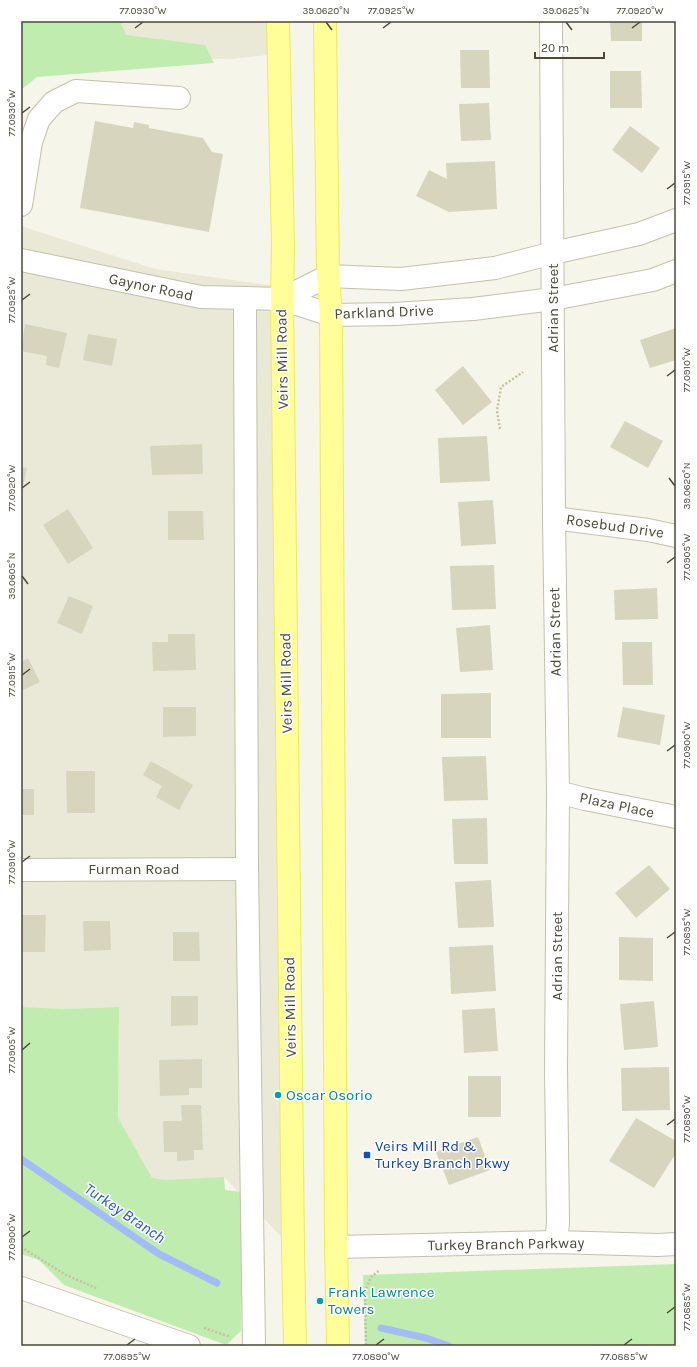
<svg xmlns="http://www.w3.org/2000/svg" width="697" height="1367" viewBox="0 0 697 1367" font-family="Karla,sans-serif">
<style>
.residential{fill:#eae9d7}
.green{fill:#c1ecb0}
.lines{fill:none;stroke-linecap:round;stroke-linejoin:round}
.stream{stroke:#a2bdf6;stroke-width:7}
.building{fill:#d8d5be}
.minor-casing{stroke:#c2c1ab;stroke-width:24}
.major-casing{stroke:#ede961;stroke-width:24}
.path{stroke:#c5c29b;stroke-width:2.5;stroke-dasharray:2 2;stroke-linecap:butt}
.minor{stroke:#fff;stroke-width:22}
.major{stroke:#fffe99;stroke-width:22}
.ticks{fill:none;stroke:#4a4837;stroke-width:1.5}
.culture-dot{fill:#0f9aa8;stroke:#fff;stroke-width:1.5}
.transit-dot{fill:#1a4fb4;stroke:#fff;stroke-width:1.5}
.labels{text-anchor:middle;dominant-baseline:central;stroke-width:3;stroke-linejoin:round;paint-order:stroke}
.street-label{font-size:15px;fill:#4a4837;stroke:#fff}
.culture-label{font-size:15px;fill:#0d838f;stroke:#fff;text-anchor:start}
.transit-label{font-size:15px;fill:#164399;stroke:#fff;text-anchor:start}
.water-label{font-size:16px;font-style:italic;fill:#2756c0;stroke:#fff}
.neatline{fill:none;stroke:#4a4837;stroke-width:1.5}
.ticks-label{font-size:10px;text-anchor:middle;fill:#4a4837}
</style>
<rect width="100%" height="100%" fill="#f6f5ea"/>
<!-- residential -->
<g class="residential">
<path d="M21 21H278V54L231 59 21 55Z"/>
<path d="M21 226 155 269 282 287 293 1249 224 1177 147 1182 118 1118 119 1007 21 1011Z"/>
</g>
<!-- green -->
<g class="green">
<path d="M21 21H120L126 35 205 45 214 63 37 77 21 90Z"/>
<path d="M21 1007 63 1009 119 1007 118 1118 152 1178 165 1180 224 1177 225 1190 243 1192 241 1331 226 1345 64 1285 39 1260 21 1254Z"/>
<path d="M676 1264V1346H365L363 1275Z"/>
</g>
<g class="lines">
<!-- stream -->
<g class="stream">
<path d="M21 1159 159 1254 217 1283"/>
<path d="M381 1328 426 1338 449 1346"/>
</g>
</g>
<!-- building -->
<g class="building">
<path d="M610 21H642V41H611Z"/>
<path d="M460 50H489L490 88H461Z"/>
<path d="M610 71H641L642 108H610Z"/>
<path d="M489 103 491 140 461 141 459 104Z"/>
<path d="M95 121 133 128 134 122 149 125V128L203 138 212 152 223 154 209 232 80 208Z"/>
<path d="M630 126 660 148 642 173 612 150Z"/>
<path d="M495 161 497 209 449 212 416 196 429 170 447 179 446 163Z"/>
<path d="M25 324 67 333 59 368 46 365 47 356 21 351Z"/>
<path d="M676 328V360L650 368 640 340Z"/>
<path d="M88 334 117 339 112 366 83 360Z"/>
<path d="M463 366 492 402 463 425 435 390Z"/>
<path d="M625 421 663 441 648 468 610 447Z"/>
<path d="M487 436 490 481 440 483 438 438Z"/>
<path d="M202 444 203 474 152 475 150 446Z"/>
<path d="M21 467 27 468 22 491H21Z"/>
<path d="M493 500 496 544 461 546 458 502Z"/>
<path d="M68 509 93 548 68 564 43 525Z"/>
<path d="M168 511H203L204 540H168Z"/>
<path d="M494 565 496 609 452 610 450 566Z"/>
<path d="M657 588 658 619 615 620 614 590Z"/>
<path d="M69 596 93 606 82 634 57 623Z"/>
<path d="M490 625 493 670 460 672 456 628Z"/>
<path d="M168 634H195L196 670 153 671 152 642H168Z"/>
<path d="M622 642H652L653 685H623Z"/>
<path d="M28 658 40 682 21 691V662Z"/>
<path d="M491 693V738H441V694Z"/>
<path d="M163 707H196V736L163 737Z"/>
<path d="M623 707 665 715 660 745 617 737Z"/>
<path d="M486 756 488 800 444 801 442 757Z"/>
<path d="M151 761 193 785 179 810 156 797 162 786 143 775Z"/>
<path d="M66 771H95V813H67Z"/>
<rect x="21" y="789" width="13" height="26"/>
<path d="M487 818 488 864H454L452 819Z"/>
<path d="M649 865 670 889 636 918 615 893Z"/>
<path d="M491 880 494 927 458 928 455 882Z"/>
<path d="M21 915H46L45 952H21Z"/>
<path d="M83 921H110L111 950 84 951Z"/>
<path d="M173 932H199L200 961H173Z"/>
<path d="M619 937 653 938V981L619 980Z"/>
<path d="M493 945 496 991 451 994 449 947Z"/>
<path d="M171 996H198V1025L171 1026Z"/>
<path d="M654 1001 658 1047 624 1050 620 1004Z"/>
<path d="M495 1008 498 1051 464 1053 462 1010Z"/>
<path d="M202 1059V1088H189V1095L160 1096 159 1060Z"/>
<path d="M669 1067 670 1110 622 1111 621 1068Z"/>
<rect x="468" y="1076" width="33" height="41"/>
<path d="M181 1105H201L203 1150H194V1160L177 1161V1152H164L163 1121H182Z"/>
<path d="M636 1118 676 1141V1153L654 1188 609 1161Z"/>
<path d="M478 1137 490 1170 449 1185 436 1152Z"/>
</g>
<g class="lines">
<defs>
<g id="minor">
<path d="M551 21 554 518 558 792 556 1068 558 1223 556 1242"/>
<path d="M21 205 31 142 39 119 54 102 76 91 179 98"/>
<path d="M21 260 201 297 282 299 331 315 395 314 473 309 553 299 653 280 676 271"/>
<path d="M245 298 247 869 254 1346"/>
<path d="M282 299 328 276 401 279 495 268 553 253 639 234 676 220"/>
<path d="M554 518 648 530 676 536"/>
<path d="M558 792 585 799 676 817"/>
<path d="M21 870 247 869"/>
<path d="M336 1247 556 1242 658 1245 676 1244"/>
<path d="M21 1288 189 1346"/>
</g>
<g id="major">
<path d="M278 21 283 246 282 299 293 1249 295 1346"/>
<path d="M325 21 328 276 331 315 336 1247 338 1346"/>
</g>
</defs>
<!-- minor casing -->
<use href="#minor" class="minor-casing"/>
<!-- major casing -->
<use href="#major" class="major-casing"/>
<!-- path -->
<g class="path">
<path d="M500 429 497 411 501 387 523 372"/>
<path d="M21 1247 66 1275 96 1288"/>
<path d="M360 1291H365L371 1277 380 1270"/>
<path d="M365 1291 366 1346"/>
<path d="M204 1328 231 1337"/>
</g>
<!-- minor -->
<use href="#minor" class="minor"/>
<!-- major -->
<use href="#major" class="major"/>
</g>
<!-- ticks -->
<path class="ticks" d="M326 22 332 30M566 22 572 30M135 28 143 22M383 28 391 22M632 28 640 22M22 113 30 107M667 189 675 183M22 300 30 294M667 376 675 370M669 478 675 486M22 488 30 482M667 563 675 557M22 576 28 584M22 675 30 669M667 751 675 745M22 862 30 856M667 938 675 932M22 1050 30 1043M667 1125 675 1119M22 1237 30 1231M667 1313 675 1307M127 1345 135 1339M376 1345 384 1339M624 1345 632 1339"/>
<!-- markers -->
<g class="culture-dot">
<circle cx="278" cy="1095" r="4"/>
<circle cx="320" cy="1301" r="4"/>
</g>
<rect class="transit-dot" x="363" y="1151" width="8" height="8" rx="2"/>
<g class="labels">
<!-- street labels -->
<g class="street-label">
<text transform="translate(151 287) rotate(12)">Gaynor Road</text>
<text transform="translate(553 308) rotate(-90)">Adrian Street</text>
<text transform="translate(384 312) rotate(-2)">Parkland Drive</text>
<text transform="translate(282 359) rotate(-91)">Veirs Mill Road</text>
<text transform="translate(615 526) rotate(8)">Rosebud Drive</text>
<text transform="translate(555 632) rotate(-91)">Adrian Street</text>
<text transform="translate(286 683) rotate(-91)">Veirs Mill Road</text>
<text transform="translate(617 805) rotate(12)">Plaza Place</text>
<text x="134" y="869">Furman Road</text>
<text transform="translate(557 956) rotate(-90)">Adrian Street</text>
<text transform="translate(290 1007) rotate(-91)">Veirs Mill Road</text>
<text transform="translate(506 1244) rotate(-1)">Turkey Branch Parkway</text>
</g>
<!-- culture labels -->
<g class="culture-label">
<text x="286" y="1095">Oscar Osorio</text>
<text x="328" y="1292">Frank Lawrence<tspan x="328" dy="17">Towers</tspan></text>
</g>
<!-- transit labels -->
<g class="transit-label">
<text x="375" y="1146">Veirs Mill Rd &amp;<tspan x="375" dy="17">Turkey Branch Pkwy</tspan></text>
</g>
<!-- water labels -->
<g class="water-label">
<text transform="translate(125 1213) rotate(34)">Turkey Branch</text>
</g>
</g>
<!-- border -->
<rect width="697" height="1367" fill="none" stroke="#ffffff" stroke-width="44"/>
<!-- scale -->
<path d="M535 52v6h69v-6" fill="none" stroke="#4a4837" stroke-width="2"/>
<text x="541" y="52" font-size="12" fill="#4a4837" stroke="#ffffff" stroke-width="3" paint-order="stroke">20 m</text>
<rect x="22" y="22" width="653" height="1323" class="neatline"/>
<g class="ticks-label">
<text x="143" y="14">77.0930°W</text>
<text x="326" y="14">39.0620°N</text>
<text x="391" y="14">77.0925°W</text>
<text x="566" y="14">39.0625°N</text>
<text x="640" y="14">77.0920°W</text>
<text transform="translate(11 113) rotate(-90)" y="4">77.0930°W</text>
<text transform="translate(686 183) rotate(-90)" y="4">77.0915°W</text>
<text transform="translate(11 300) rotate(-90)" y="4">77.0925°W</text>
<text transform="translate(686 370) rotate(-90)" y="4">77.0910°W</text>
<text transform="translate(686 486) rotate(-90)" y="4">39.0620°N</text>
<text transform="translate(11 488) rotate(-90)" y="4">77.0920°W</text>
<text transform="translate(686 557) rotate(-90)" y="4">77.0905°W</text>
<text transform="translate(11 576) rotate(-90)" y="4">39.0605°N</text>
<text transform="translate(11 675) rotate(-90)" y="4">77.0915°W</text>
<text transform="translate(686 745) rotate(-90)" y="4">77.0900°W</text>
<text transform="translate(11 862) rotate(-90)" y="4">77.0910°W</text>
<text transform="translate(686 932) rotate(-90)" y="4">77.0895°W</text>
<text transform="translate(11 1050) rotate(-90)" y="4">77.0905°W</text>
<text transform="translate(686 1119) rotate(-90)" y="4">77.0890°W</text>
<text transform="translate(11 1237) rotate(-90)" y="4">77.0900°W</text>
<text transform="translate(686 1307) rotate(-90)" y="4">77.0885°W</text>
<text x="127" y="1360">77.0895°W</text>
<text x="376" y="1360">77.0890°W</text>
<text x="624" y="1360">77.0885°W</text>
</g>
</svg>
